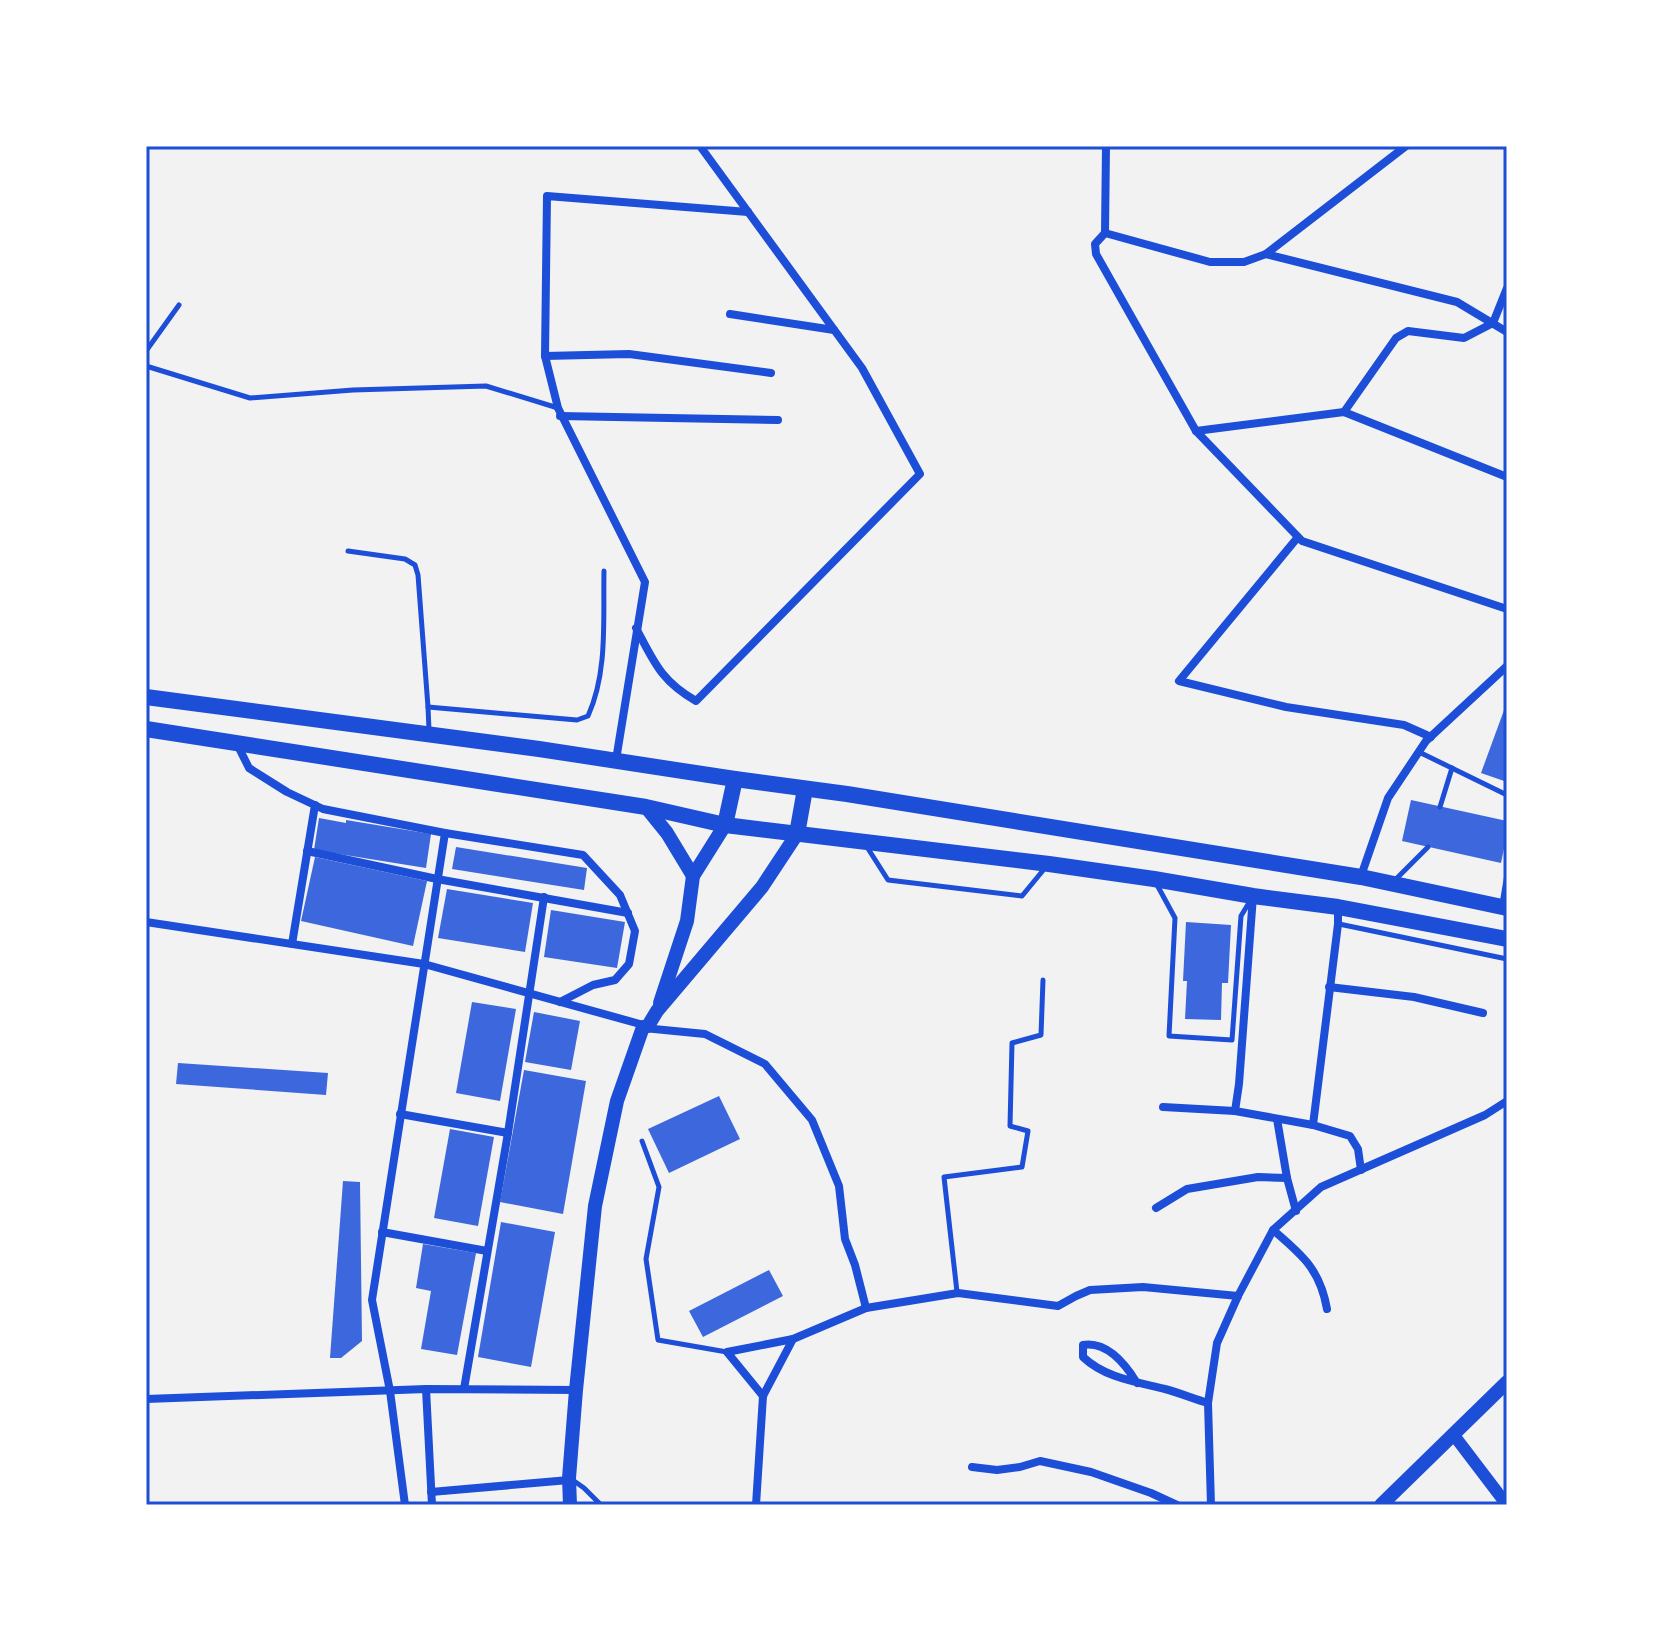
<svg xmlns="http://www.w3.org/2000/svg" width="1653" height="1651" viewBox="0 0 1653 1651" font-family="Literata,serif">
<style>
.building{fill:#3d67dc}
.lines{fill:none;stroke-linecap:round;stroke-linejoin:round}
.service{stroke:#1d4ed8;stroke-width:5}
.minor{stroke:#1d4ed8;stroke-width:8}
.tertiary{stroke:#1d4ed8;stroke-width:12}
.secondary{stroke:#1d4ed8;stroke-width:14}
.trunk{stroke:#1d4ed8;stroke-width:16}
.neatline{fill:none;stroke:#1d4ed8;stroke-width:3}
</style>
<rect width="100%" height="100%" fill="#f2f2f2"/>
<!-- building -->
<g class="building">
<path d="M1507 702V782L1481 773Z"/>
<path d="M1411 800 1507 821V834L1501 863 1402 841Z"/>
<path d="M319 818 346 823V820L431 834 426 868 314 850Z"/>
<path d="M456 847 587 868 584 890 452 869Z"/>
<path d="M315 857 427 881 413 946 301 921Z"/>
<path d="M447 889 533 903 525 952 438 938Z"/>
<path d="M551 910 625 922 617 968 544 957Z"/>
<path d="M1186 922 1231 925 1228 983H1222L1221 1020 1185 1019 1187 981H1183Z"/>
<path d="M472 1002 516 1009 500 1101 456 1093Z"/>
<path d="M534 1012 580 1021 571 1070 525 1062Z"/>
<path d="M178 1063 328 1073 326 1095 176 1084Z"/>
<path d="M524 1070 586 1081 563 1214 500 1202Z"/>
<path d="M719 1096 740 1139 669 1173 648 1129Z"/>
<path d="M450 1129 494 1137 478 1226 434 1218Z"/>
<path d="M343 1181 360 1182 362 1341 341 1358H330Z"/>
<path d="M501 1222 555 1232 531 1367 478 1357Z"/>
<path d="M423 1244 476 1253 457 1355 421 1349 431 1291 416 1288Z"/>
<path d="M769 1270 783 1296 703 1337 689 1311Z"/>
</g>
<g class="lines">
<!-- service -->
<g class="service">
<path d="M146 351 179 305"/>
<path d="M146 366 250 398 353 390 486 386 558 408"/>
<path d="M348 551 405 559 415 565 418 575 428 707 429 730"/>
<path d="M428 707 577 720 588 716C608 672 603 619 604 571"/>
<path d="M1419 752 1507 795"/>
<path d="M1440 807 1452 768"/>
<path d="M867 847 888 880 1022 896 1045 868"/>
<path d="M1395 880 1428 847"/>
<path d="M1156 883 1175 918 1169 1036 1232 1040 1241 916 1250 901"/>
<path d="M1502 904 1507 874"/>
<path d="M1339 924 1507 959"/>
<path d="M642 1141 659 1187 646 1259 658 1340 727 1352"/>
<path d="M957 1292 944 1177 1022 1167 1028 1131 1010 1126 1012 1043 1041 1035 1043 980"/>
<path d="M574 1481 584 1488 601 1505"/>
</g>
<!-- minor -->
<g class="minor">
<path d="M1106 146 1105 233 1210 262H1244L1266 254 1457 302 1507 332"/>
<path d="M1105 233 1095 244 1096 254 1196 431 1302 541 1507 609"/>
<path d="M1266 254 1406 146"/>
<path d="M730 314 834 330"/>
<path d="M545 356 629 354 771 373"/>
<path d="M1344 412 1396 338 1408 331 1464 338 1493 323 1507 288"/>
<path d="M560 416 778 420"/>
<path d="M1196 431 1344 412 1507 477"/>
<path d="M1298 537 1179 681 1286 707 1404 725 1431 737"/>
<path d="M636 628C654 662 661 681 696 701L920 474 862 368 700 146"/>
<path d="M237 744 249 768 287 792 323 809 445 833 583 855 620 895 635 931 629 964 615 980 593 985 560 1002"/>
<path d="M616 760 645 582 558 408 545 356 547 196 748 212"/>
<path d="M307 851 437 879 628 913"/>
<path d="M1361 876 1388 798 1426 741 1507 666"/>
<path d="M1338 908V924L1313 1125 1350 1136 1358 1149 1361 1170"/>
<path d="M146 922 424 964 647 1026"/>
<path d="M292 944 315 805"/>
<path d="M1329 987 1414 997 1483 1013"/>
<path d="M644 1028 705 1034 765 1064 812 1120 839 1186 845 1239 855 1265 866 1308"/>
<path d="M1163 1107 1235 1111 1313 1125"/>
<path d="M1235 1111 1239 1084 1253 896"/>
<path d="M400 1114 508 1133"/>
<path d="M1277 1119 1287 1178 1296 1211"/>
<path d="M1156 1208 1187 1189 1258 1177 1287 1178"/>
<path d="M1273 1230C1302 1255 1320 1269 1327 1309"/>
<path d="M382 1232 487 1251"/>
<path d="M1137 1383C1126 1365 1107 1341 1083 1345V1357C1105 1378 1137 1382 1165 1389 1180 1393 1194 1399 1208 1403"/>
<path d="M426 1389 432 1505"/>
<path d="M464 1389 508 1133 544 897"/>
<path d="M763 1396 727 1352 793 1339"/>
<path d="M146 1399 426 1389 576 1390"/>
<path d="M972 1467 997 1470 1020 1467 1040 1461 1091 1472 1151 1493 1177 1505"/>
<path d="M431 1492 569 1480"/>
<path d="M405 1505 390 1391 372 1300 445 833"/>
<path d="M756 1505 763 1396 793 1339 866 1308 958 1293 1058 1306 1076 1296 1090 1290 1143 1287 1238 1296"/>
<path d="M1211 1505 1208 1403 1217 1343 1238 1296 1273 1230 1321 1187 1485 1115 1507 1101"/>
</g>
<!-- tertiary -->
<path class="tertiary" d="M1453 1434 1507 1505"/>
<!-- secondary -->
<g class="secondary">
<path d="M646 807 667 833 693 876"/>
<path d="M660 1003 687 921 693 876 725 825"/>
<path d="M570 1505 569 1478 576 1390 595 1206 617 1101 643 1027 648 1026 657 1011 762 887 797 834"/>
<path d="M1381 1505 1507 1382"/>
</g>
<!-- trunk -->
<g class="trunk">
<path d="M146 697 539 749 735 779 847 794 1361 877 1507 908"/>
<path d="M146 729 646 807 725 825 1049 864 1154 879 1253 896 1338 907 1507 939"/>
<path d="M725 825 735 779"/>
<path d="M797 834 805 789"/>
</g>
</g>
<!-- border -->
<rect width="1653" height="1651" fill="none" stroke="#ffffff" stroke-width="296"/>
<rect x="148" y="148" width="1357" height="1355" class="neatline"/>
</svg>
